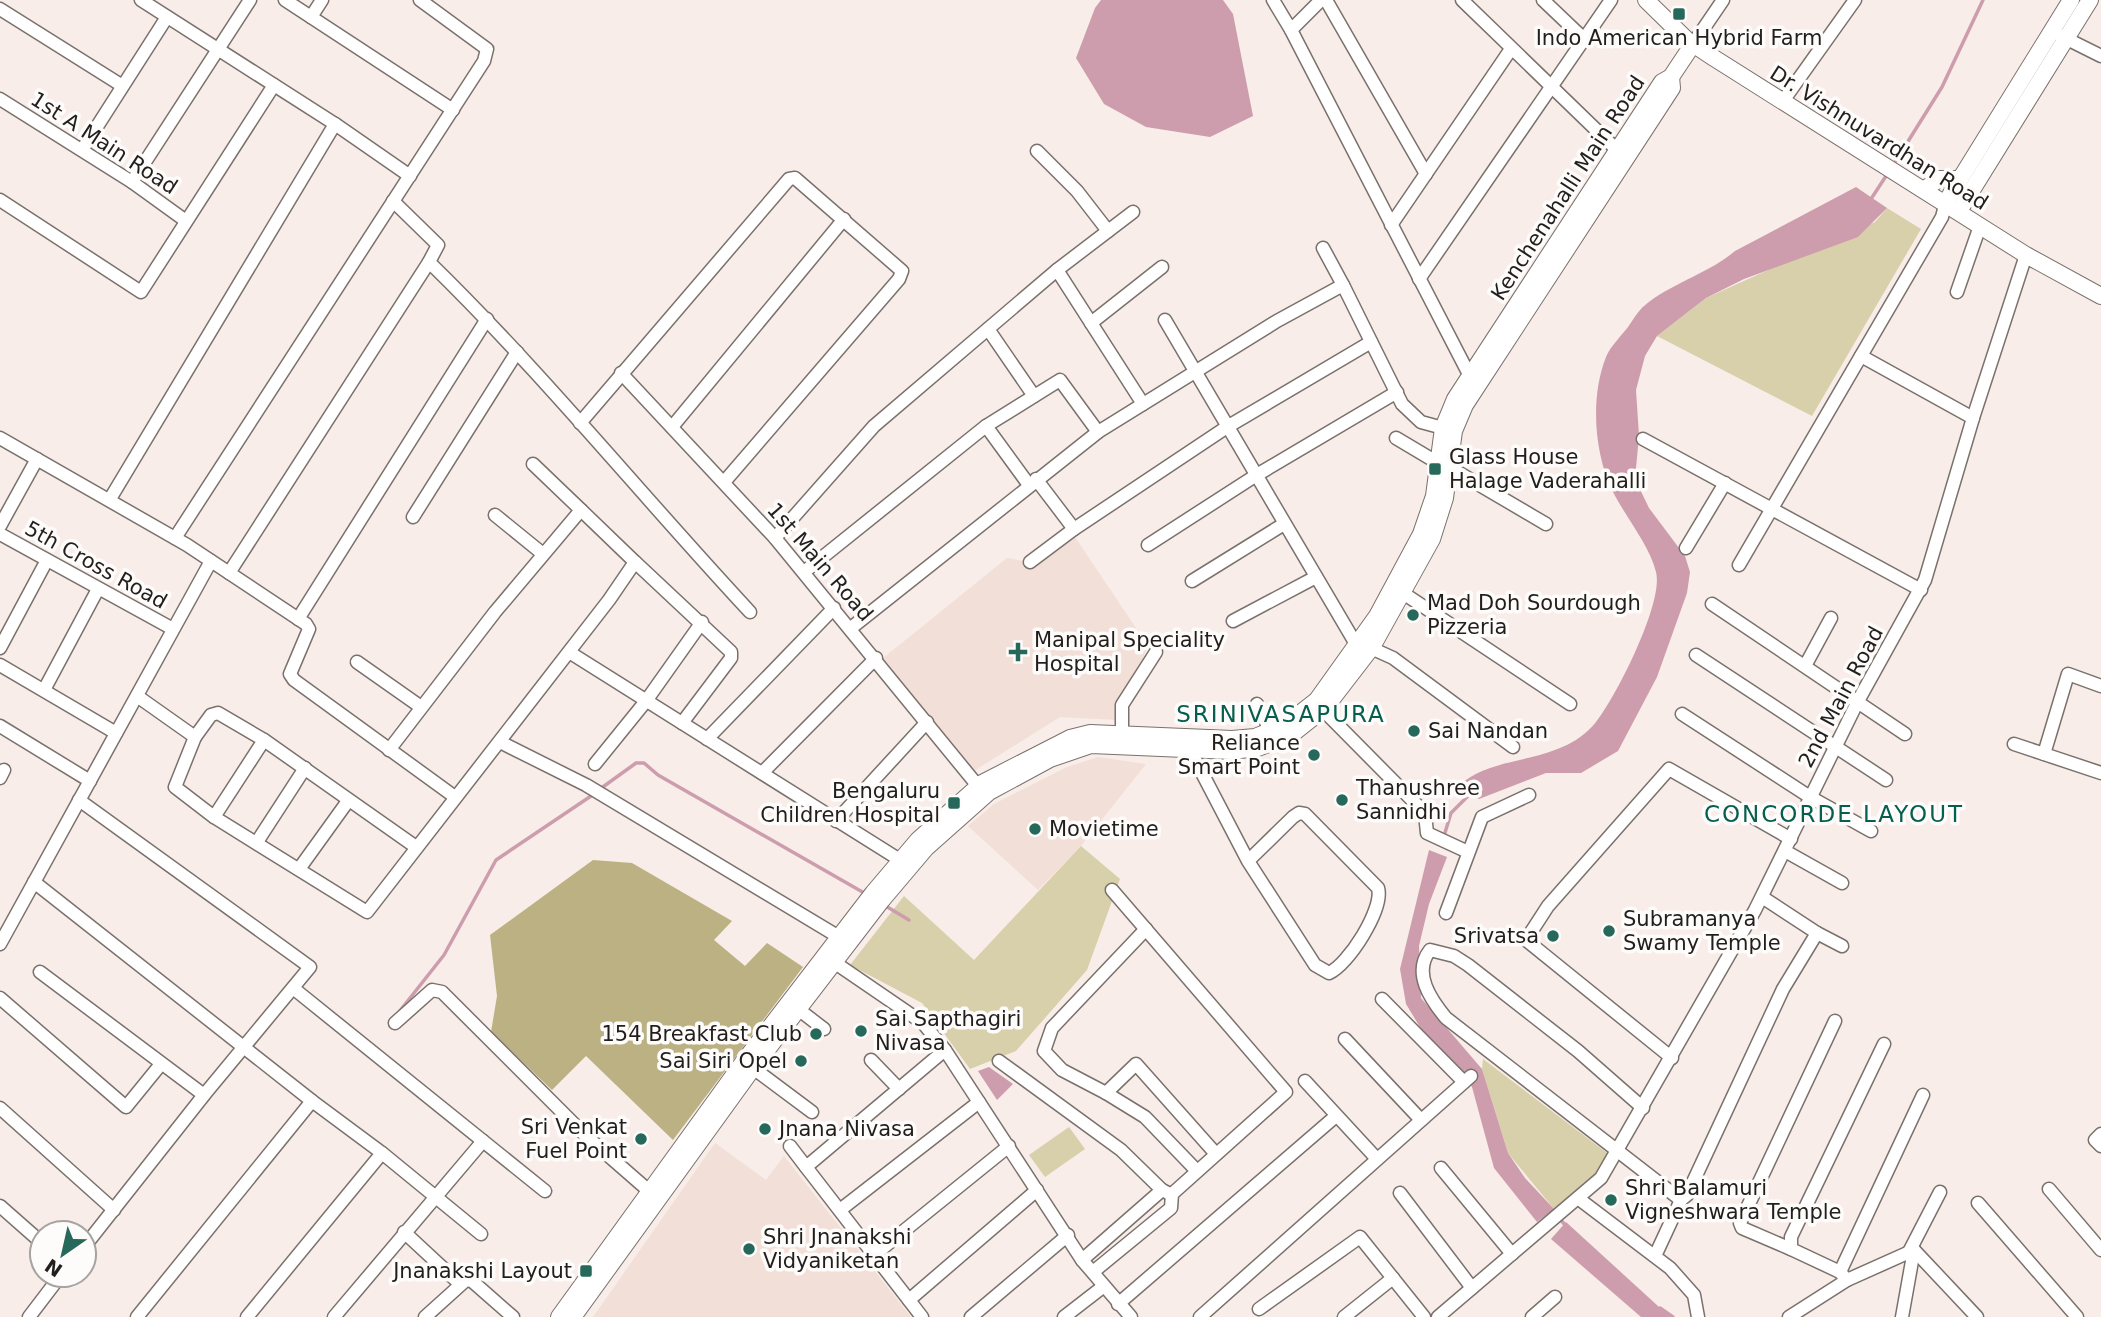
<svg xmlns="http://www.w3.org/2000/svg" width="2101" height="1317" viewBox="0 0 2101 1317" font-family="'DejaVu Sans',sans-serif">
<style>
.built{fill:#f2dfd7}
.green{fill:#d8d0ab}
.forest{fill:#bbb183}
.water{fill:#ce9dad}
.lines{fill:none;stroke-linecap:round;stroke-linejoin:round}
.stream{stroke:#ce9dad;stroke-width:3.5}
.street-casing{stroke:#7a716c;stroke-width:15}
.secondary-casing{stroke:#7a716c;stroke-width:18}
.street{stroke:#fff;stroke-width:12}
.secondary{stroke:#fff;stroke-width:16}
.poi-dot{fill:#266859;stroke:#fefcfb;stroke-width:2.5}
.labels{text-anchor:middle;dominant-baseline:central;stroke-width:7;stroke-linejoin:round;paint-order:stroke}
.poi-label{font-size:21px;fill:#211e1c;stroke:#fefcfb;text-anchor:start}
.street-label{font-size:21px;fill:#211e1c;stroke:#fefcfb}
.neighbourhood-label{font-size:23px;letter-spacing:2px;fill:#065f4e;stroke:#fefcfb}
</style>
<rect width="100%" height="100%" fill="#f8ede8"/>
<!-- built -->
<g class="built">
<path d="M1073 534 1148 646 1117 720 1060 717 974 771 882 659 1007 558 1033 563Z"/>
<path d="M1098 757 1146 764 1081 846 1038 890 968 826 994 804 1067 767Z"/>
<path d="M715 1143 766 1180 784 1156 911 1317H593Z"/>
</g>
<!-- green -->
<g class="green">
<path d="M1887 208 1921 229 1812 416 1657 336 1706 298 1875 222Z"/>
<path d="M1081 846 1120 879 1087 970 1016 1051 970 1069 922 1003 850 965 904 896 974 960Z"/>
<path d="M1483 1059 1611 1156 1589 1186 1554 1209 1508 1153 1482 1069Z"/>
<path d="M1069 1127 1085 1149 1045 1177 1029 1155Z"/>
</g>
<!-- forest -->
<path class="forest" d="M593 860 632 863 732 921 714 940 745 966 767 943 803 967 673 1140 586 1056 552 1090 491 1032 497 996 490 935Z"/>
<!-- water -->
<g class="water">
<path d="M1101 0H1223L1233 14 1253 116 1210 137 1146 127 1104 104 1076 58 1095 8Z"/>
<path d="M1856 187 1887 208 1858 237 1744 279 1706 298 1657 336 1645 356 1636 390 1639 436 1635 479 1649 508 1685 556 1690 572 1687 593 1657 677 1618 751 1581 773H1546L1479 799 1459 786C1494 752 1560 767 1596 722 1616 697 1664 602 1656 572 1650 546 1625 516 1613 492 1594 454 1590 397 1606 357 1610 347 1621 336 1628 327 1633 320 1638 311 1644 306 1671 283 1708 274 1735 251Z"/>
<path d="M1429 850 1447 857 1429 904 1419 946 1421 998 1482 1069 1508 1153 1525 1178 1554 1209 1537 1222 1494 1168 1472 1087 1462 1071 1429 1042 1406 1004 1400 969Z"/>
<path d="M989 1067 1013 1084 997 1100 978 1071Z"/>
<path d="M1566 1222 1670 1317H1641L1551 1239Z"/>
</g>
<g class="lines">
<!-- stream -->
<g class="stream">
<path d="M1892 167 1942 87 1983 0"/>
<path d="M1871 199 1888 173"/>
<path d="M600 789 636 763H644L658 775 866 894"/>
<path d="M1444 836 1451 813 1473 791"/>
<path d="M884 905 909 920"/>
<path d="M399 1012 444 955 496 860 594 794"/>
<path d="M1549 1207 1567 1227"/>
<path d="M1660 1308 1673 1317"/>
</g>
<defs>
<g id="street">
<path d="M141 0 335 124 410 176"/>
<path d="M285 0 453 110"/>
<path d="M1273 0 1291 30"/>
<path d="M1321 0 1291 30 1474 384"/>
<path d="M1326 0 1426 174"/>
<path d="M1462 0 1617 150"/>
<path d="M1543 0 1584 39"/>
<path d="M0 9 121 85"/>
<path d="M311 17 322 0"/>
<path d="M2061 36 2101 56"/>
<path d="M1693 44 1723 0"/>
<path d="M0 99 132 182 186 221"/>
<path d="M1783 101 1855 0"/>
<path d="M82 150 167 17"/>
<path d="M1037 151 1077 191 1108 231"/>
<path d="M132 182 250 0"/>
<path d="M0 200 141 292 274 85"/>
<path d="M393 201 438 245 429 262C542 372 642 496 750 612"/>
<path d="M1391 225 1511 49"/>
<path d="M1323 248 1343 285"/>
<path d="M1057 270 1143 404"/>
<path d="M1419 279 1611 0"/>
<path d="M1957 292 1980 226"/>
<path d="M1165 320 1360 651"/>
<path d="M1091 323 1162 267"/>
<path d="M988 329 1034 396"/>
<path d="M1861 356 1973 418"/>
<path d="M621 373 775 538 982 791"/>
<path d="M580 423 789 179 795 178 902 271 899 279 725 481"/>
<path d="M986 426 1029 485"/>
<path d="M672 427 844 219"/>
<path d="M0 438 187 545 306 624 309 629 290 674 294 680 455 797"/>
<path d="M1396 438 1438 463"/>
<path d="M1643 439 1921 590"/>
<path d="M533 464 581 510"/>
<path d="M1449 467 1546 524"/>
<path d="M1036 479 1074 529 1227 427 1371 342"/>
<path d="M110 499 335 124"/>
<path d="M495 515 543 554"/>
<path d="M413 517 517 352"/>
<path d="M0 526 37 459"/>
<path d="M0 534 173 629"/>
<path d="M175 538 484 61 487 49 420 0"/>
<path d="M775 538 874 426 1057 270 1133 212"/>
<path d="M1148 545 1255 476 1397 392"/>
<path d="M1686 548 1725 483"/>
<path d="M635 562 731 652V658L682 723"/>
<path d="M1030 562 1074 529"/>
<path d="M1739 565 1942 217 1946 202"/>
<path d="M804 572 986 426 1060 380 1098 432"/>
<path d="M229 573 429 262"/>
<path d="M1192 581 1284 524"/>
<path d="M1403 593 1570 704"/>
<path d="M1712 604 1905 734"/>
<path d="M298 619 487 319"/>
<path d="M1233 621 1316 577"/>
<path d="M851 628 1098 432 1277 321 1343 285 1402 404 1421 422 1443 428"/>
<path d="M0 648 47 560"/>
<path d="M1371 648 1393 658 1513 747"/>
<path d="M569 652 900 860"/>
<path d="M1696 655 1886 780"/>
<path d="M357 662 421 707"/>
<path d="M0 665 116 733"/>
<path d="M1805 666 1831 618"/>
<path d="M2101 686 2068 674 2044 754 2101 773"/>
<path d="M44 690 98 589"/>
<path d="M137 696 195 737 175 787 214 817"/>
<path d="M1257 704 1271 732"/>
<path d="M1323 710 1421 809 1425 814 1427 833 1468 852"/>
<path d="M1682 714 1810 797 1871 831"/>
<path d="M0 726 90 781"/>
<path d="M1122 734V705L1156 652"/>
<path d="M195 737 211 715 218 713 264 740 416 847"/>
<path d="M707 739 834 608"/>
<path d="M264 740 214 817 367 912 609 600 635 562 581 510 495 612 389 750"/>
<path d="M500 742 586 785 839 937"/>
<path d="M2014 744 2044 754"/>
<path d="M1189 748 1248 861 1315 965 1329 973C1348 965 1384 909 1378 888L1305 814 1299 813 1293 817 1248 861"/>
<path d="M595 764 646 701 702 622"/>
<path d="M762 773 876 658"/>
<path d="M0 778 4 770"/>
<path d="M79 800 310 967 204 1095 84 1247"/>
<path d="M836 821 927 722"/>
<path d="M257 842 305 768"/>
<path d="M1785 851 1842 883"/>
<path d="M299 869 348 801"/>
<path d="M34 882 312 1101 382 1153"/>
<path d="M1446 913 1482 817 1529 795"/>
<path d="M1817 933 1842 946"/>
<path d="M0 944 211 561"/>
<path d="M828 958 923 1023 945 1050 1082 1260 1131 1317"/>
<path d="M40 972 204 1095"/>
<path d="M293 988 545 1191"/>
<path d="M0 998 126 1107 161 1064"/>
<path d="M1382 999 1464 1082"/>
<path d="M798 1009 824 1029"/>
<path d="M395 1023 432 990 442 992 586 1136 649 1191"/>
<path d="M1345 1039 1421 1120"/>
<path d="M1672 1058 1526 940 1548 906 1669 769 1791 839"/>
<path d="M871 1060 899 1089"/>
<path d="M999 1061 1121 1150 1162 1190"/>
<path d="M753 1068 812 1112"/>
<path d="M1305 1081 1377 1159"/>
<path d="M1106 1093 1062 1070 1044 1051 1052 1028 1146 929"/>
<path d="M0 1108 114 1210"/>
<path d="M1643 1108 1578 1051 1468 965 1454 956 1430 950C1412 973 1431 1000 1446 1018L1681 1200 1687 1195 1783 989 1817 933 1762 897"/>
<path d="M2101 1134 2095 1140 2101 1146"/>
<path d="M790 1146 806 1167"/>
<path d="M1441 1168 1512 1254"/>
<path d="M1197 1171 1145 1117 1106 1093 1136 1064 1216 1154"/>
<path d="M2049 1189 2101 1250"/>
<path d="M1400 1193 1472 1288"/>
<path d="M1579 1199 1670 1268 1694 1295 1698 1317"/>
<path d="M1978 1203 2077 1317"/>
<path d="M0 1206 42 1243"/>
<path d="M840 1210 979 1102"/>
<path d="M404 1232 459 1283"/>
<path d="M1791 1249 1742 1228 1740 1223 1835 1021"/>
<path d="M1914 1250 1977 1317"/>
<path d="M1909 1252 1940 1192"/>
<path d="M874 1255 1009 1146"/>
<path d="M1655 1256 1681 1200"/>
<path d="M1082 1260 1162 1190 1168 1193"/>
<path d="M1093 1272 1171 1208 1172 1194 1286 1092 1112 890"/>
<path d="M1840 1272 1923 1095"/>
<path d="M1847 1280 1914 1250 1902 1317"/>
<path d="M909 1300 1037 1190"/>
<path d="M1118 1304 1336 1116"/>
<path d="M1259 1309 1360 1237 1424 1317"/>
<path d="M29 1317 61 1275"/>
<path d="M137 1317 312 1101"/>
<path d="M247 1317 382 1153 481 1234"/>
<path d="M334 1317 483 1141"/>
<path d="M425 1317 466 1280 472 1281 513 1317"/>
<path d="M922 1317 806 1167 945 1050"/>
<path d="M971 1317 1068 1235"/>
<path d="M1064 1317 1104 1286"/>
<path d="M1200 1317 1471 1076"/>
<path d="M1344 1317 1393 1278"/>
<path d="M1438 1317 1601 1178 1755 910 1858 701 1925 580 1973 418 2026 255"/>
<path d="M1532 1317 1555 1297"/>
<path d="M1789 1317 1847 1280 1840 1272 1791 1249V1237L1884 1044"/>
</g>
<g id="secondary">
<path d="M1646 0 1687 40 1714 58 2026 255 2101 296"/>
<path d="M1925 189 1939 179H1960"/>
<path d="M1946 202 2071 0"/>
<path d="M1959 211 2090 0"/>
<path d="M559 1317 744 1061 873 893 918 840 982 783 1070 738 1090 733 1232 739 1255 737 1285 725 1317 700 1377 616 1421 534 1434 496 1443 428 1455 399 1662 82 1671 77 1693 44"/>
<path d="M573 1317 753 1068 882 900 926 848 989 792 1050 759 1091 745 1231 751 1258 748 1291 735 1325 708 1372 647 1432 539 1445 498 1454 431 1465 405 1672 88 1671 77"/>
</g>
</defs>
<!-- street casing -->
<use href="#street" class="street-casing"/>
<!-- secondary casing -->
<use href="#secondary" class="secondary-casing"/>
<!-- street -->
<use href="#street" class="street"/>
<!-- secondary -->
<use href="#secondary" class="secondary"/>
</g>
<!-- markers -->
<g class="poi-dot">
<rect x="1672" y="7" width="14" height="14" rx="3.5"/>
<rect x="1428" y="462" width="14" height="14" rx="3.5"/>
<circle cx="1413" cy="615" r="7"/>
<path d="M1014.5 641.5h7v7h7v7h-7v7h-7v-7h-7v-7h7z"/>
<circle cx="1414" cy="731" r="7"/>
<circle cx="1314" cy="755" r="7"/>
<circle cx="1342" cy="800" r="7"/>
<rect x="947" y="796" width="14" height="14" rx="3.5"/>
<circle cx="1035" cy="829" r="7"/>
<circle cx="1609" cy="931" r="7"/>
<circle cx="1553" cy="936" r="7"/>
<circle cx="861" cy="1031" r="7"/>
<circle cx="816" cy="1034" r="7"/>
<circle cx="801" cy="1061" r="7"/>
<circle cx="765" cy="1129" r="7"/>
<circle cx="641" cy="1139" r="7"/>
<circle cx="1611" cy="1200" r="7"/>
<circle cx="749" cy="1249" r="7"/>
<rect x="579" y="1264" width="14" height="14" rx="3.5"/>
</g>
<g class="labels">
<!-- poi labels -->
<g class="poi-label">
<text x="1679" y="38" text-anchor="middle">Indo American Hybrid Farm</text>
<text x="1449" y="457">Glass House<tspan x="1449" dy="24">Halage Vaderahalli</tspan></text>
<text x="1427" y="603">Mad Doh Sourdough<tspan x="1427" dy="24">Pizzeria</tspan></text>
<text x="1034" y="640">Manipal Speciality<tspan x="1034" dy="24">Hospital</tspan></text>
<text x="1428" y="731">Sai Nandan</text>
<text x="1300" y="743" text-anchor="end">Reliance<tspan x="1300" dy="24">Smart Point</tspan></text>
<text x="1356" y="788">Thanushree<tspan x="1356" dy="24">Sannidhi</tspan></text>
<text x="940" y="791" text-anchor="end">Bengaluru<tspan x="940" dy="24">Children Hospital</tspan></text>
<text x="1049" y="829">Movietime</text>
<text x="1623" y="919">Subramanya<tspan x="1623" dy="24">Swamy Temple</tspan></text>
<text x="1539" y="936" text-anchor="end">Srivatsa</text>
<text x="875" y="1019">Sai Sapthagiri<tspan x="875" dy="24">Nivasa</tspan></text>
<text x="802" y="1034" text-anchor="end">154 Breakfast Club</text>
<text x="787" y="1061" text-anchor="end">Sai Siri Opel</text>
<text x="627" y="1127" text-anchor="end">Sri Venkat<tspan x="627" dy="24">Fuel Point</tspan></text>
<text x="779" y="1129">Jnana Nivasa</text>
<text x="1625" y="1188">Shri Balamuri<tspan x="1625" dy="24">Vigneshwara Temple</tspan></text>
<text x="763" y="1237">Shri Jnanakshi<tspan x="763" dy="24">Vidyaniketan</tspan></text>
<text x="572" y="1271" text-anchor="end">Jnanakshi Layout</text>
</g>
<!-- street labels -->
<g class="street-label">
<text transform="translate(1879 138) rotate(32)">Dr. Vishnuvardhan Road</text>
<text transform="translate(104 143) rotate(33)">1st A Main Road</text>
<text transform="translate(1568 188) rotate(-57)">Kenchenahalli Main Road</text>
<text transform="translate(820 562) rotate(49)">1st Main Road</text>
<text transform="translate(96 565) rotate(29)">5th Cross Road</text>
<text transform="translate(1841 697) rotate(-62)">2nd Main Road</text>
</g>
<!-- neighbourhood labels -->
<g class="neighbourhood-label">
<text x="1281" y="714">SRINIVASAPURA</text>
<text x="1834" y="814">CONCORDE LAYOUT</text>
</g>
</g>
<!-- north arrow -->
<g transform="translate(63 1254) rotate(214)"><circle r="33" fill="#fefcfb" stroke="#a6a3a2" stroke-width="2"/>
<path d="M0-5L12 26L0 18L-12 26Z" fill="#266859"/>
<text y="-10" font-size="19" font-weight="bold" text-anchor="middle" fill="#211e1c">N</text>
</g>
</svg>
